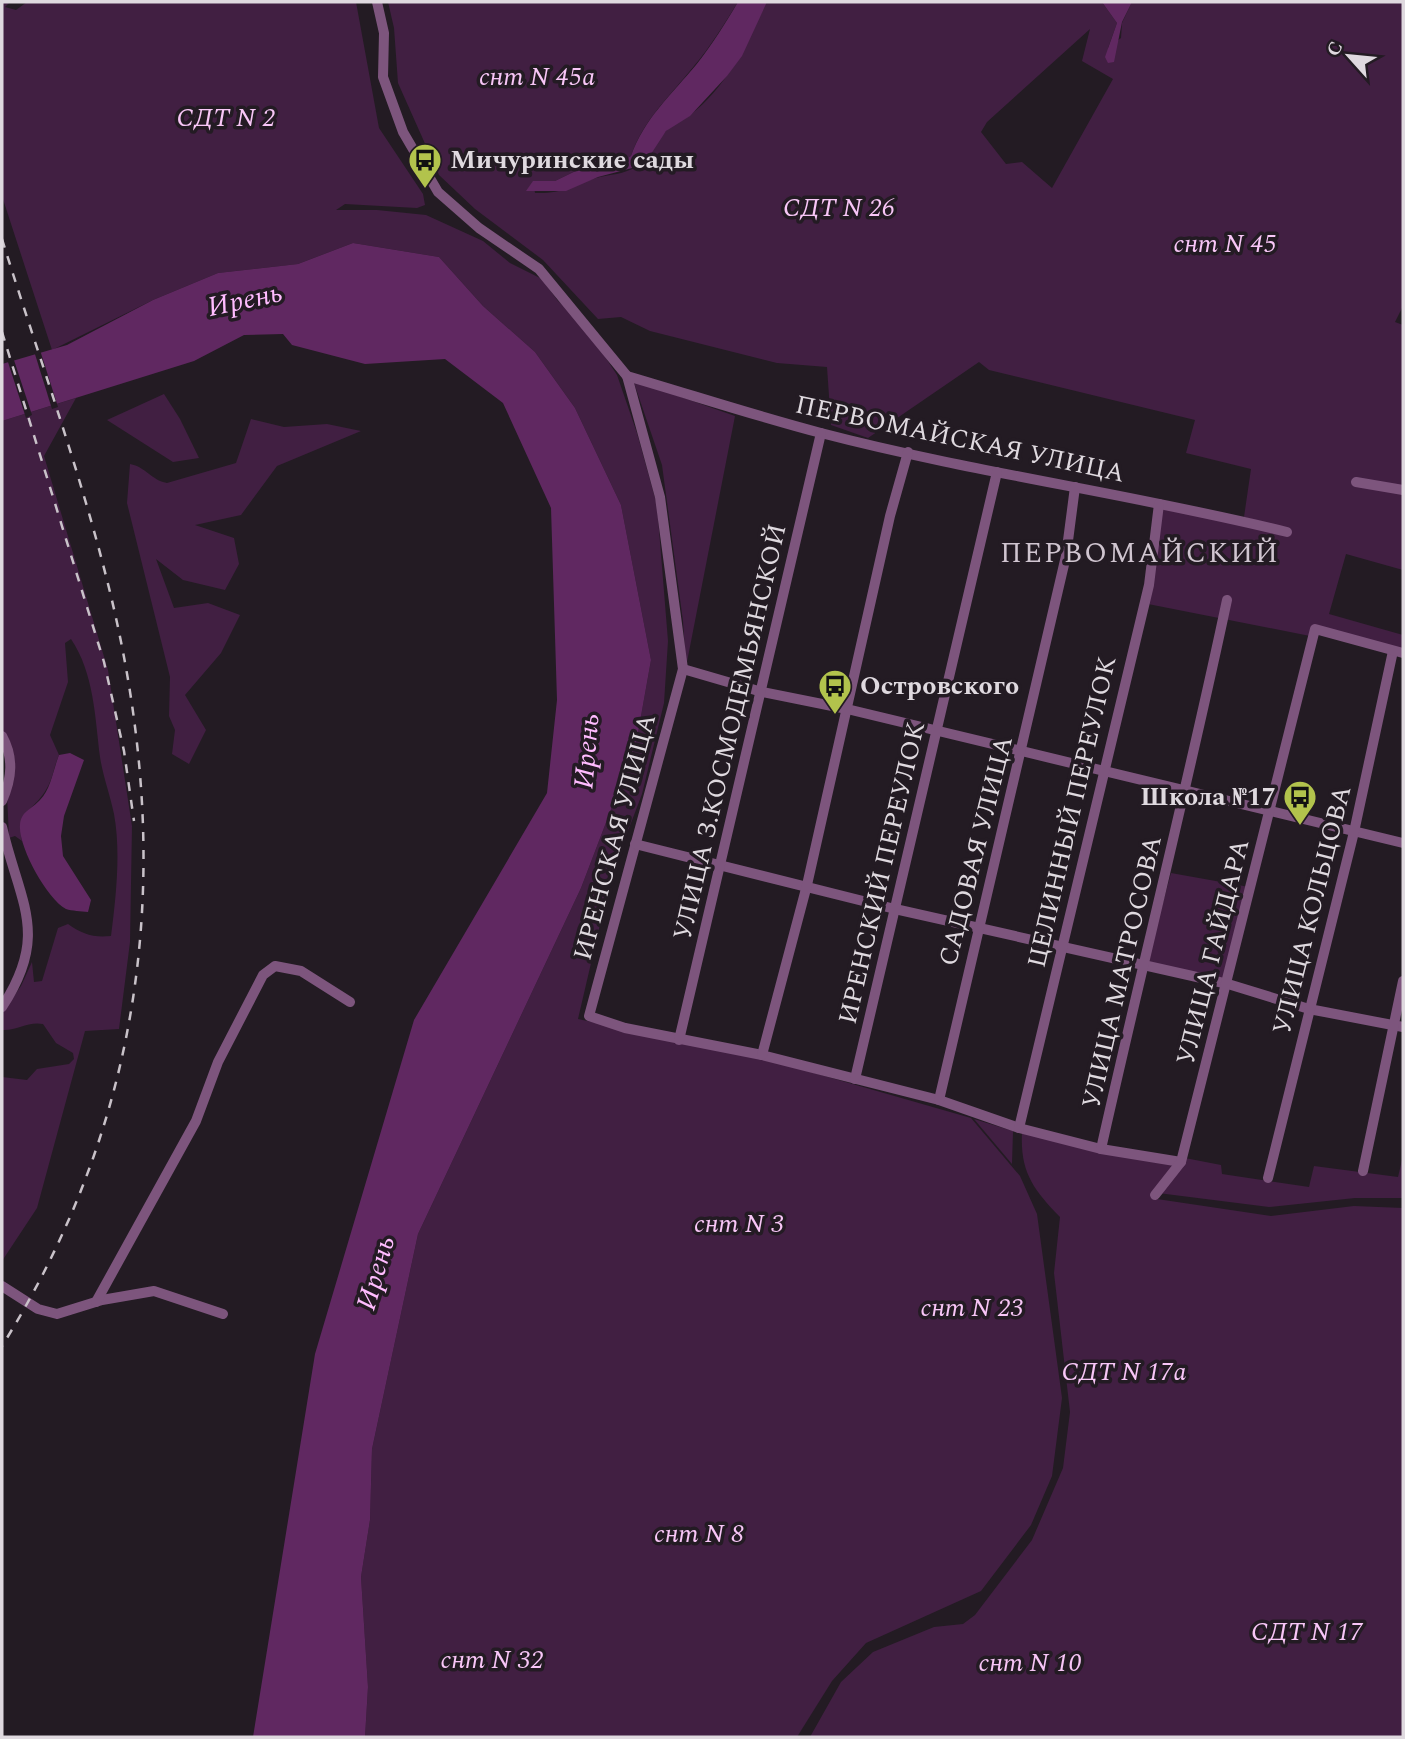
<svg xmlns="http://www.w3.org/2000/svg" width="1405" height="1739" viewBox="0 0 1405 1739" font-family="Spectral,serif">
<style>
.green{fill:#411f42;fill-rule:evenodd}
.water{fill:#602861}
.pier{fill:#231b23}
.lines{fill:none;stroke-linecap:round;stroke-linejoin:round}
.street{stroke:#7d557d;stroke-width:10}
.rail{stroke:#c9c2c9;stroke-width:2.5;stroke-dasharray:9 9;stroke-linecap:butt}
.labels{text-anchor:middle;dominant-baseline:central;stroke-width:7;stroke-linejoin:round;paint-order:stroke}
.park-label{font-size:26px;font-style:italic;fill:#f8c6f7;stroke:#231b23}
.poi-label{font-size:26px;font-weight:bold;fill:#dfd9df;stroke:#231b23;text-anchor:start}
.street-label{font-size:26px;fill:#dfd9df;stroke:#231b23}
.water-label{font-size:28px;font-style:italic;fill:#ffbcff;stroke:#231b23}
.neighbourhood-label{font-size:28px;letter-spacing:2px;fill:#d0c5d0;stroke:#231b23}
</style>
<rect width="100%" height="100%" fill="#231b23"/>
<!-- green -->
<g class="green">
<path d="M2 2H10L5 7 16 10 27 2H356L379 128 423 194 425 205 417 208 345 204 336 210H377L426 215 483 241 510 263 542 279 558 301 581 320 617 375 637 433 657 505 668 641 664 703 642 794 612 873 578 1019 762 1058 971 1118 1020 1176 1037 1214 1062 1398 1052 1476 1031 1525 981 1591 866 1643 832 1681 797 1737H365L368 1687 361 1577 370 1520 372 1449 418 1234 581 888 636 744 651 660 621 505 575 408 535 352 483 306 439 257 353 243 298 264 218 273 153 300 52 350 2 196Z"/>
<path d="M388 2H738C724 24 711 46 694 66 670 96 643 120 631 156L613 166H586L555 181H533L535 193C563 194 572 185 596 178 610 174 624 175 637 166 651 156 656 141 667 130 674 123 683 121 690 115 728 86 746 43 767 2H1102L1117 23 1108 48 1121 38 1122 23 1132 2H1403V306L1395 322 1403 325V570L1346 554 1329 614 1403 635V650L1313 625 1310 636 1148 604 1161 507 1289 529 1244 517 1251 469 1186 453 1195 420 989 370 979 362 868 438 831 425 827 367 777 363 650 331 621 317 598 319 543 260 475 209 439 175 398 83 394 28ZM1090 29 1082 61 1113 79 1052 188 1022 162 1006 164 981 132 987 122Z"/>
<path d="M633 380 735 416 686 667 683 621 662 465Z"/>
<path d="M164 394 180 419 199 458 173 462 107 420Z"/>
<path d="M76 398 44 456 108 670 132 826 130 942 119 1029 85 1031 37 1208 2 1261V1077L27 1080 37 1069 69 1064 74 1059 73 1053 56 1043 43 1024C28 1021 17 1031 2 1030V1013L21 986 32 962 34 982 42 981 58 928 68 924C82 934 93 938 111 936 116 897 121 852 114 814 110 794 103 777 100 757 95 717 94 673 71 639L65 643 68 682 50 735 59 755C54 766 53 778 47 788 34 812 17 808 22 841L15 836 9 838 7 794 13 751 2 729V421Z"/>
<path d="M251 419 284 427 327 424 361 431 277 466 241 515 195 525 234 538 239 564 225 590 183 580 156 559 174 608 208 603 240 615 221 653 185 695 206 730 189 764 172 754 175 730 169 716 170 677 127 503 130 464C146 467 151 480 167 483L236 463Z"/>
<path d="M1171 873 1249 887 1226 981 1146 965Z"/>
<path d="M974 1119 1013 1131 1012 1164Z"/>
<path d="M1022 1132 1174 1165 1157 1199 1271 1216 1354 1206 1403 1208V1737H810L841 1682 873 1652 934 1627 963 1624 975 1615 1032 1540 1063 1468 1070 1412 1054 1273 1060 1217C1033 1189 1020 1172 1022 1132Z"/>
<path d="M1403 1156V1198H1355L1269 1207 1158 1193 1185 1158 1221 1165 1222 1174 1309 1187 1314 1166 1398 1177Z"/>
</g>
<!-- water -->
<g class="water">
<path d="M738 2H767L742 56 727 76 690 116 666 131 651 154 636 167 598 177 566 191H526L533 181H555L586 166H613L631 156C644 119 671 95 696 65 712 45 725 24 738 2Z"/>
<path d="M1102 2H1132L1122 22 1114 62 1108 63 1105 57 1117 23Z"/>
<path d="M353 243 439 257 483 306 535 352 575 408 621 505 651 660 636 744 581 888 418 1234 372 1449 370 1520 361 1577 368 1687 365 1737H253L315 1354 414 1020 547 793 557 700 551 508 503 403 445 359 365 364 292 345 283 334 244 335 194 361 2 421V364L67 345 153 300 218 273 298 264Z"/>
<path d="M70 753 84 760 64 816 61 836 63 856 91 900 88 912C81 911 72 911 66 909 47 899 18 846 20 825 21 811 32 809 40 800 51 789 53 770 59 755Z"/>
</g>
<!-- pier -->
<g class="pier">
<path d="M40 350 58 407 52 409 34 351Z"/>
<path d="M13 357 32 415 26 418 7 359Z"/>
</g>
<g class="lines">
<!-- street -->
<g class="street">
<path d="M377 2 384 33 383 77 403 132 438 192 479 228 539 269 627 376 660 497 683 669 589 1016 625 1028 762 1055 939 1100 1019 1128 1101 1149 1181 1162"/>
<path d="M627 376C692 395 756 416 821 433 975 473 1133 494 1287 532"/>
<path d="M1356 482 1403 490"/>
<path d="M683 669 762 692 847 709 1403 843"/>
<path d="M2 736C14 758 12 778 2 801"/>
<path d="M2 827C20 904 50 934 2 1007"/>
<path d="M635 844 895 909 1228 984 1309 1009 1403 1027"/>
<path d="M679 1040 821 433"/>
<path d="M762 1055 807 885 890 516 908 452"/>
<path d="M855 1079 997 472"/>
<path d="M939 1100 1066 556 1075 487"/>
<path d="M1019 1128 1149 585 1159 504"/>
<path d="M1101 1149C1142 966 1188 784 1227 600"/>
<path d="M1363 1171 1403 981"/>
<path d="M1268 1178 1354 832 1393 651"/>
<path d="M1155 1195 1181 1162 1315 629 1403 653"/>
<path d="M2 1286 38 1309 57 1314 102 1300 154 1291 223 1314"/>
<path d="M96 1302 196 1121 218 1062 263 975 275 966 301 971 350 1002"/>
</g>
<!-- rail -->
<g class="rail">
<path d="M2 239C38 355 80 470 109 588 175 857 150 1109 2 1346"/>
<path d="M2 332 104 662 124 751 134 821"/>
</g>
</g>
<!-- icons -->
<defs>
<symbol id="bus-pin" viewBox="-11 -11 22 30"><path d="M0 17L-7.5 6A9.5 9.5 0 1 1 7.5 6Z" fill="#b2c34c" stroke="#231b23"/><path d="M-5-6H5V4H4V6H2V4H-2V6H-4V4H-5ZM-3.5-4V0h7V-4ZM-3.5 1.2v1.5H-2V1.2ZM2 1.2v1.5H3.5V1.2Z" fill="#111"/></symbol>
</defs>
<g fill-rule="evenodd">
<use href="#bus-pin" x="406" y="141" width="38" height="52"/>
<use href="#bus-pin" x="816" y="667" width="38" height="52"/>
<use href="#bus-pin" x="1281" y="778" width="38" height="52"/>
</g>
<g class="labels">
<!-- park labels -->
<g class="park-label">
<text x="537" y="77">снт N 45а</text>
<text x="226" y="118">СДТ N 2</text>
<text x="839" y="208">СДТ N 26</text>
<text x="1225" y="244">снт N 45</text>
<text x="739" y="1224">снт N 3</text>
<text x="972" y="1308">снт N 23</text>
<text x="1124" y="1372">СДТ N 17а</text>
<text x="699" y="1534">снт N 8</text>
<text x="1307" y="1632">СДТ N 17</text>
<text x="492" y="1660">снт N 32</text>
<text x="1030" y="1663">снт N 10</text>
</g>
<!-- poi labels -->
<g class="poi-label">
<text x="450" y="160">Мичуринские сады</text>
<text x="860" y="686">Островского</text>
<text x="1276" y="797" text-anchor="end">Школа №17</text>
</g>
<!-- street labels -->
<g class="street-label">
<text transform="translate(960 439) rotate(12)">ПЕРВОМАЙСКАЯ УЛИЦА</text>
<text transform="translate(730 732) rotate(-77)">УЛИЦА З.КОСМОДЕМЬЯНСКОЙ</text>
<text transform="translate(1072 812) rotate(-77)">ЦЕЛИННЫЙ ПЕРЕУЛОК</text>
<text transform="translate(615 837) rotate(-75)">ИРЕНСКАЯ УЛИЦА</text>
<text transform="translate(976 851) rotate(-76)">САДОВАЯ УЛИЦА</text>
<text transform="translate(882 873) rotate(-77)">ИРЕНСКИЙ ПЕРЕУЛОК</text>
<text transform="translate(1312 910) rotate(-76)">УЛИЦА КОЛЬЦОВА</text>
<text transform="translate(1213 952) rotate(-76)">УЛИЦА ГАЙДАРА</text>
<text transform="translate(1122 972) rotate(-77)">УЛИЦА МАТРОСОВА</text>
</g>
<!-- water labels -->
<g class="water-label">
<text transform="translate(245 300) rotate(-12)">Ирень</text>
<text transform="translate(587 751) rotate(-85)">Ирень</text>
<text transform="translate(376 1273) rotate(-74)">Ирень</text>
</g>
<!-- neighbourhood labels -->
<g class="neighbourhood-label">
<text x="1140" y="553">ПЕРВОМАЙСКИЙ</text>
</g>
</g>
<!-- border -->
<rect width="1405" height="1739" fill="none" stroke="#dfd9df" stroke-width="7"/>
<!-- north arrow -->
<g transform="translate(1349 56) rotate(297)" stroke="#231b23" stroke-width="5" paint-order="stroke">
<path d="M0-5L12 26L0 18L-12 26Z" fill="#dfd9df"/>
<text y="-10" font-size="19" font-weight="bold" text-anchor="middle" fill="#dfd9df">С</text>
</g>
</svg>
